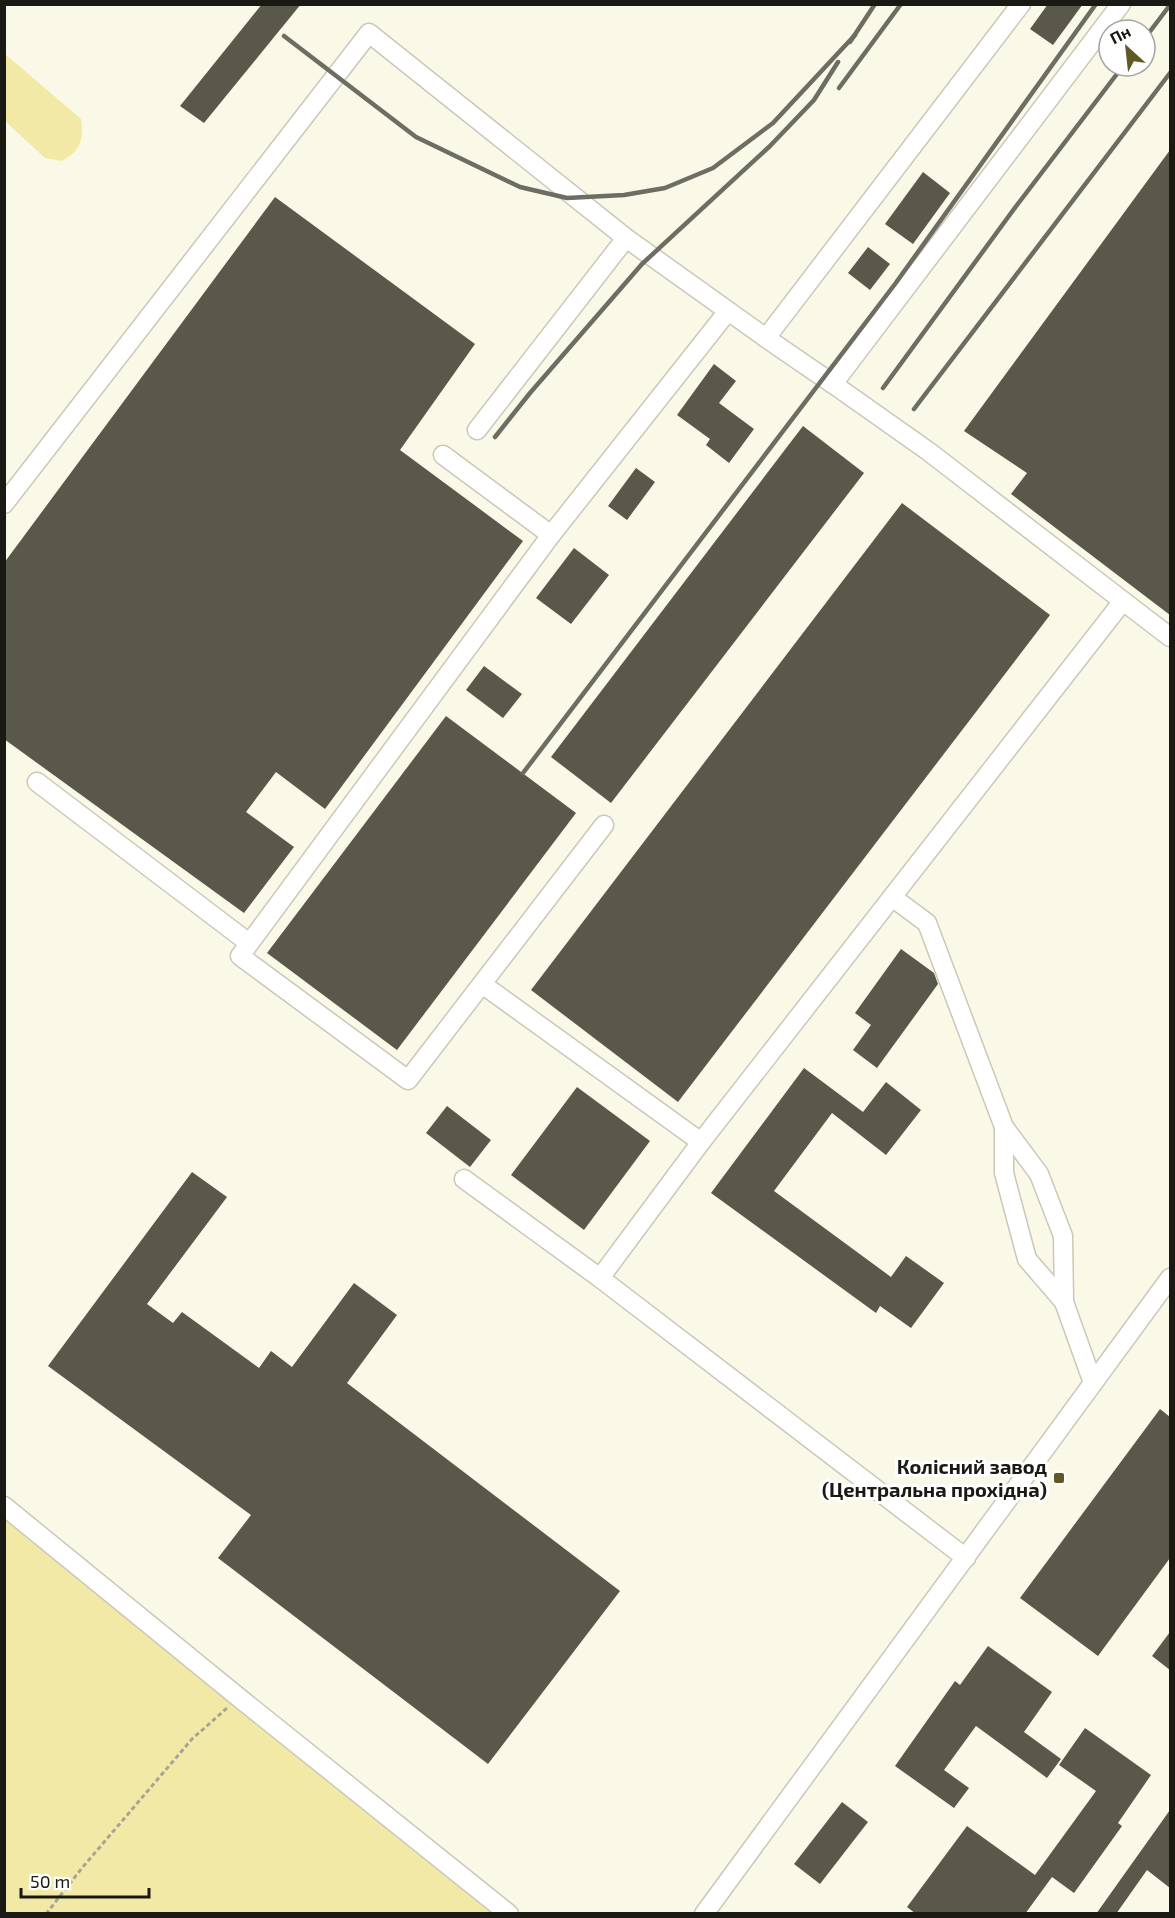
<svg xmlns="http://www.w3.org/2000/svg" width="1175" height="1918" viewBox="0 0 1175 1918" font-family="'Exo 2',sans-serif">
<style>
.green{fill:#f3e9a6}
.building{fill:#5a584a}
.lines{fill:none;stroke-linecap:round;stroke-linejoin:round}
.minor-casing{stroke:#cbc8b8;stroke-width:21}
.path{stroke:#a6a497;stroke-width:3;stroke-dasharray:4.5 3;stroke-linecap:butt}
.minor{stroke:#fff;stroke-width:18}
.rail{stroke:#6e6d63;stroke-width:4.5}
.poi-dot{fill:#615925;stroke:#fff;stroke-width:2}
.labels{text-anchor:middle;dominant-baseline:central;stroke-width:6;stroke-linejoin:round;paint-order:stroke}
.poi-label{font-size:20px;font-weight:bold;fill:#1a1913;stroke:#fff;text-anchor:end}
</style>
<rect width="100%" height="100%" fill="#faf8e6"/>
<!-- green -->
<g class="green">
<path d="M5 54 81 119C84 141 81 149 62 161L45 158 5 121Z"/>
<path d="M5 1514 497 1913H5Z"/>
</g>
<!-- building -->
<g class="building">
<path d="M262 4H301L204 123 180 106Z"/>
<path d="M1048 4H1083L1053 45 1030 29Z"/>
<path d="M1170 150V615L1011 494 1027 473 964 431Z"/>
<path d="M923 172 950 193 913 244 885 224Z"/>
<path d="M275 197 475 344 400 450 523 541 325 809 276 772 246 812 294 847 244 913 4 739V563Z"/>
<path d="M868 247 890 264 870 290 848 273Z"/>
<path d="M714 364 736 381 719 403 754 429 729 463 706 445 710 439 677 415Z"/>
<path d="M803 426 864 473 611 803 551 757Z"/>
<path d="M636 468 655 482 627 520 608 506Z"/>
<path d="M902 503 1050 615 678 1102 531 990Z"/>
<path d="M574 548 609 575 571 624 536 598Z"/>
<path d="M484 666 522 694 503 718 466 690Z"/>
<path d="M446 716 576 813 397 1050 267 953Z"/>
<path d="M901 949 934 973 938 984 877 1068 853 1050 871 1025 855 1013Z"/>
<path d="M804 1068 863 1112 886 1082 921 1110 886 1155 832 1113 774 1191 891 1277 906 1256 944 1283 911 1328 880 1306 876 1313 711 1193Z"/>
<path d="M577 1087 650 1141 584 1230 511 1175Z"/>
<path d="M447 1106 491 1140 470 1167 426 1133Z"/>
<path d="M192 1172 227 1197 147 1304 173 1323 182 1312 259 1368 271 1351 292 1367 354 1283 397 1315 347 1383 620 1591 488 1764 218 1558 251 1515 48 1366Z"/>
<path d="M1160 1409 1170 1417V1558L1098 1656 1020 1598Z"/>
<path d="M1170 1632V1670L1152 1656Z"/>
<path d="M988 1646 1052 1692 1024 1732 1061 1759 1047 1778 976 1726 944 1770 969 1788 954 1808 895 1766 955 1681 960 1685Z"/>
<path d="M1085 1728 1151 1775 1118 1823 1122 1826 1074 1893 1052 1877 1025 1914H916L907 1907 967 1826 1035 1875 1096 1791 1059 1765Z"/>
<path d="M842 1802 868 1822 820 1884 794 1864Z"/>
<path d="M1170 1810V1888L1147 1870 1116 1914H1096Z"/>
</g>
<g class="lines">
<defs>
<g id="minor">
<path d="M626 238 766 338 1021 4"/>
<path d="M766 338 833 384 1121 4"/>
<path d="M443 455 551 535 728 311"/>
<path d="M4 504 369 33 626 238 477 430"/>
<path d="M551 535 240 956 408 1080 604 825"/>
<path d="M1123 601 1170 637"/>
<path d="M37 782 249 943"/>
<path d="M892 897 927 923 1004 1127 1039 1174 1063 1236 1064 1302 1093 1383"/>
<path d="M1004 1127V1173L1027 1259 1064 1302"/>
<path d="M701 1142 1123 601 928 451 833 384"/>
<path d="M464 1179 600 1278 701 1142 482 984"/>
<path d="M600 1278 966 1558"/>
<path d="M4 1506 237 1696 509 1914"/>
<path d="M704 1914 1170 1278"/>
</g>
</defs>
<!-- minor casing -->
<use href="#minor" class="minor-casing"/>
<!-- path -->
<path class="path" d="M46 1914 82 1868 192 1739 227 1708"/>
<!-- minor -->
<use href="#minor" class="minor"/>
<!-- rail -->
<g class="rail">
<path d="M284 36 416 137 520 187 567 198 624 195 665 188 713 168 773 123 855 35"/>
<path d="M1145 38 1170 5"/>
<path d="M850 42 875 4"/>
<path d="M839 88 901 4"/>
<path d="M883 388 1014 209 1123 66"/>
<path d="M914 409 1170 73"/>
<path d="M495 437 530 393 642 264 770 146 814 100 838 62"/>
<path d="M523 773 895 284 1096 4"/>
</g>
</g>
<!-- markers -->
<rect class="poi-dot" x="1053" y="1472" width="12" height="12" rx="3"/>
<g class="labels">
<!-- poi labels -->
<g class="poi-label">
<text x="1047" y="1466">Колісний завод<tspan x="1047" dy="23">(Центральна прохідна)</tspan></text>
</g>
</g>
<!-- border -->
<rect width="1175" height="1918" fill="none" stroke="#1a1913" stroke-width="12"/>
<!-- north arrow -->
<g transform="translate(1127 48) rotate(333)"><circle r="28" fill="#ffffff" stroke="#a3a3a1" stroke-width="1.5"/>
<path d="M0-4.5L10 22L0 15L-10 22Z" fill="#615925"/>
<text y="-9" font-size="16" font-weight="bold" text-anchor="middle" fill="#1a1913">Пн</text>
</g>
<!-- scale -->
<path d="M21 1888v9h128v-9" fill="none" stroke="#1a1913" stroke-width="3"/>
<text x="30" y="1888" font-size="18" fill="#1a1913" stroke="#ffffff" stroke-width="4.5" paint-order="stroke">50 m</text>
</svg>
